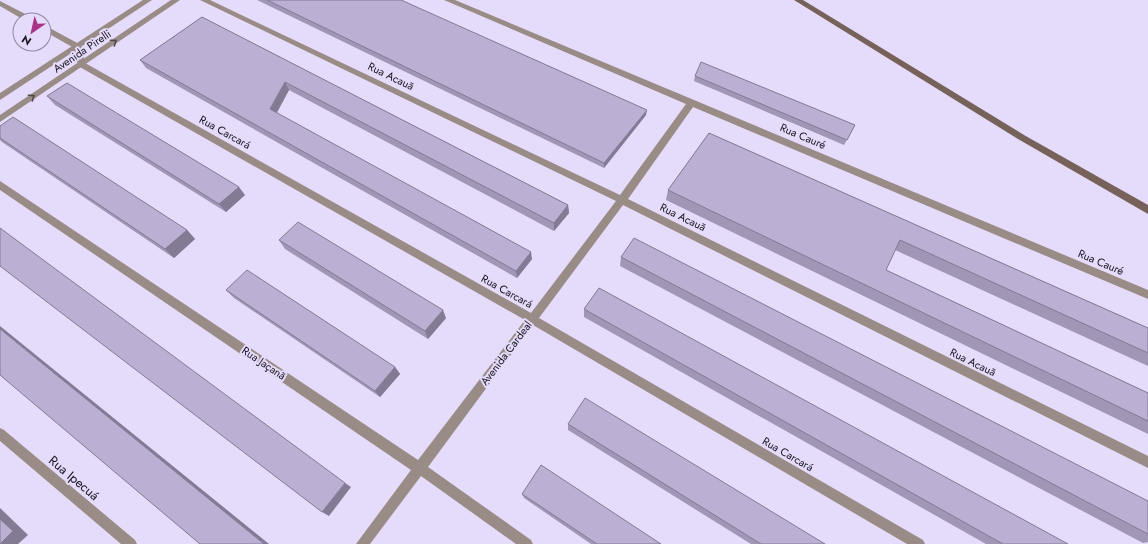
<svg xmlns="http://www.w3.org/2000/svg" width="1148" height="544" viewBox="0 0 1148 544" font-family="Jost,sans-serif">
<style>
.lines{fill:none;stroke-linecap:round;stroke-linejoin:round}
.minor{fill:#998b85;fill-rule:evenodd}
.tertiary{fill:#998b85;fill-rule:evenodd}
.secondary{fill:#76625a;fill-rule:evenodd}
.wall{fill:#a196b5}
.shaded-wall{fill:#837a94}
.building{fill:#bbafd3;stroke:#837a94}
.oneway{stroke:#51494c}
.labels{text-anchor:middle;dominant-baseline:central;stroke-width:4;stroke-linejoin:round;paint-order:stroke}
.street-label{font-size:11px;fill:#16131d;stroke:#e5dbfa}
.near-street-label{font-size:13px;fill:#16131d;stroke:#e5dbfa}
</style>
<rect width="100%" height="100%" fill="#e5dbfa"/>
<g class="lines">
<!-- minor -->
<g class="minor">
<path d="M200 0H210L620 195 686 104 444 0H455L1148 290V299L693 107 628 199 1148 456V468L623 205 539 318 923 540 925 544H907L533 325 428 467 531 540 533 544H516L421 476 370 544H356L411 470 0 190V181L418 460 525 320 78 66 74 48 44 31V25L81 45 85 63 531 313 616 201Z"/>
<path d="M0 1 33 18 34 20H24L0 6Z"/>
<path d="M0 428 4 430 135 540 137 544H121L0 441Z"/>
</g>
<!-- tertiary -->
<g class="tertiary">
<path d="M143 0H152L0 100V93Z"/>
<path d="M171 0H180L0 122V115Z"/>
</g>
<!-- secondary -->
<path class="secondary" d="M794 0H803L1024 135 1148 205V214L1018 139Z"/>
</g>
<!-- wall -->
<g class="wall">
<path d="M257 0H401L646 115 604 168Z"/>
<path d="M202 17 568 205 569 213 554 231 289 90 277 113 532 259 517 278 146 68 140 60Z"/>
<path d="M695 76 855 125 844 145 694 81Z"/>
<path d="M47 96 245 195 226 212 55 105Z"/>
<path d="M0 126 187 230 195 239 174 258 2 142 0 140Z"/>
<path d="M709 133 1148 328V366L895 250 886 270 1148 393V434L666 200 668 190Z"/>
<path d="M279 240 446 318 428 339 285 249Z"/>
<path d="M621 257 1148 501V542L1143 543 620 266Z"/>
<path d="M226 290 395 367 400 374 380 397 234 298Z"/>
<path d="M584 309 1068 544H986L584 317Z"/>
<path d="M568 424 825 544H751L568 430Z"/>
<path d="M522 494 661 544H591L524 498Z"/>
</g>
<!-- shaded-wall -->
<g class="shaded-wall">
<path d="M285 82 289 90 274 117 270 109Z"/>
<path d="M647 110 646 115 604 168V163Z"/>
<path d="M239 187 245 195 226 212 219 204Z"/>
<path d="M568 205 569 213 554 231V223Z"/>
<path d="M187 230 195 239 174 258 165 249Z"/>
<path d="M531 252 532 259 517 278 516 271Z"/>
<path d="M443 310 446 318 428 339 425 331Z"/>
<path d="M0 326 269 544H264L0 329Z"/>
<path d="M395 367 400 374 380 397 375 391Z"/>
<path d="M345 483 351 487 329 516 322 512Z"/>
<path d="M0 508 28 535 18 544H0Z"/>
</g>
<!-- building -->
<g class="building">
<path d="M267 0H401L647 110 604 163Z"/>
<path d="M202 17 568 205 554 223 285 82 270 109 531 252 516 271 140 60Z"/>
<path d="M701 62 855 125 847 140 695 76Z"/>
<path d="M67 83 239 187 219 204 47 96Z"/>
<path d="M13 117 187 230 165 249 0 138V126Z"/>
<path d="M709 133 1148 328V353L900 240 886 270 1148 393V421L668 190Z"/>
<path d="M298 222 443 310 425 331 279 240Z"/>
<path d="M0 228 345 483 322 512 0 266Z"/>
<path d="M634 238 1148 501V534L621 257Z"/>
<path d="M247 270 395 367 375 391 226 290Z"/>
<path d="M599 288 1068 544H1003L584 309Z"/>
<path d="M0 329 264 544H200L0 375Z"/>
<path d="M585 398 825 544H761L568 424Z"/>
<path d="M541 465 661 544H597L522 494Z"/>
<path d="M0 519 13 531 0 544Z"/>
</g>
<!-- one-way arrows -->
<defs><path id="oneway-chevron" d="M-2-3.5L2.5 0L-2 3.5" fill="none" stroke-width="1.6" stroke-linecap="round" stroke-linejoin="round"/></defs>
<g class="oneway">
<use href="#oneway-chevron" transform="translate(114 42) rotate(-34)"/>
<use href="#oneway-chevron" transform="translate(32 97) rotate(-34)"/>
</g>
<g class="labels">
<!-- street labels -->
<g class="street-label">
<text transform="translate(82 51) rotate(-34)">Avenida Pirelli</text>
<text transform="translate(391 76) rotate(26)">Rua Acauã</text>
<text transform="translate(225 132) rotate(29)">Rua Carcará</text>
<text transform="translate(803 136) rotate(23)">Rua Cauré</text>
<text transform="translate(683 217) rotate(26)">Rua Acauã</text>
<text transform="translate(1101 262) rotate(23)">Rua Cauré</text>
<text transform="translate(507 291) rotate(29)">Rua Carcará</text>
<text transform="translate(506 353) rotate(-53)">Avenida Cardeal</text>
<text transform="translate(973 362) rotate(26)">Rua Acauã</text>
<text transform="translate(264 363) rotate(34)">Rua Jaçanã</text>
<text transform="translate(788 454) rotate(30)">Rua Carcará</text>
</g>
<!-- near-street labels -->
<g class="near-street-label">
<text transform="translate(74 478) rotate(40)">Rua Ipecuá</text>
</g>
</g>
<!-- north arrow -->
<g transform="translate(32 32) rotate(214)"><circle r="19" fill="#e5dbfa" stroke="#928ba2"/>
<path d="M0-3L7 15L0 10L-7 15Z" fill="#a93289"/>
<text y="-6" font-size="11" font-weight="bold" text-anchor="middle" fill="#16131d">N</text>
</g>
</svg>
